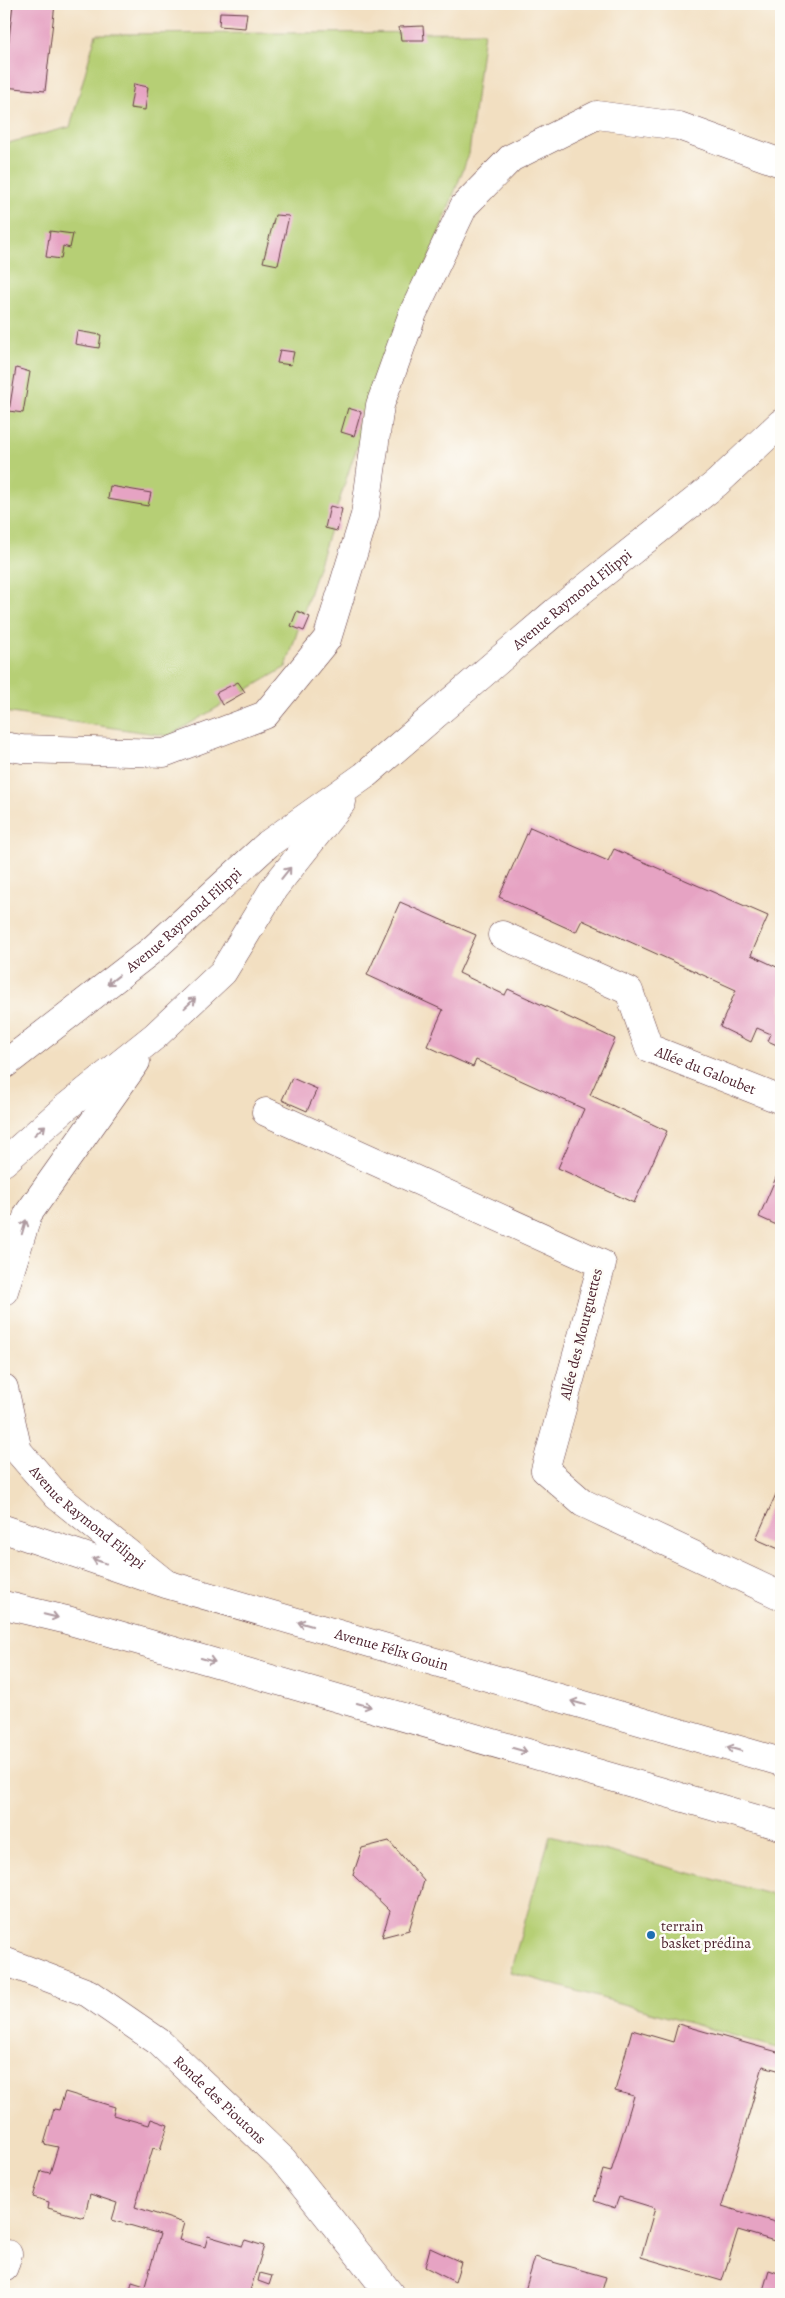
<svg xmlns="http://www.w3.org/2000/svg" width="785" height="2298" viewBox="0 0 785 2298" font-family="Alegreya,serif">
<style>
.green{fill:#b6cf75;stroke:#807750}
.building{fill:#e6a3c3}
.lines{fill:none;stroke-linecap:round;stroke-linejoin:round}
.street-casing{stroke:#633c42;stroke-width:29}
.secondary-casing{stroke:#633c42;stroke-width:29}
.primary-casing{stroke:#633c42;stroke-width:29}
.street{stroke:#fff;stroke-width:28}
.secondary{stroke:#fff;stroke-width:28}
.primary{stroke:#fff;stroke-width:28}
.oneway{stroke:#ae9aa0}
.poi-dot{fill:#1f6fb2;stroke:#fdfcf7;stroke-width:2}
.labels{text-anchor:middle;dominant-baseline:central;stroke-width:5;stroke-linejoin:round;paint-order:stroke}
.street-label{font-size:15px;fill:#4a1f2b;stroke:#fdfcf7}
.poi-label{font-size:15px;fill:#4a1f2b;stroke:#fdfcf7;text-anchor:start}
</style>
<rect width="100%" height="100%" fill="#fdfcf7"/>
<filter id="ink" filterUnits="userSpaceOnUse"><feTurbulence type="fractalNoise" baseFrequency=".02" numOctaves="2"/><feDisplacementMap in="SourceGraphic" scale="10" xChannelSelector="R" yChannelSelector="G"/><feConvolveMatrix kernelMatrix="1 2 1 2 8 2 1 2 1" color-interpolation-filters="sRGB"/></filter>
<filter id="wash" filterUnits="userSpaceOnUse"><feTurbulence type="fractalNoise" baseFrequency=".0096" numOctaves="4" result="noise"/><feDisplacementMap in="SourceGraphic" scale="20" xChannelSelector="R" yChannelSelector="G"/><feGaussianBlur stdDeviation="1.12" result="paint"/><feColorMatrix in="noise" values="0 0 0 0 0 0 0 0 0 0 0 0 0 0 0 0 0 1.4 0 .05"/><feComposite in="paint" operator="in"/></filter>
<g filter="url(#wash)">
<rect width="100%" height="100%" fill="#f2dfc1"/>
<!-- green -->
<g class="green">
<path d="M484 32 469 154 352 461 286 667 169 736 4 712V144L70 127 96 34Z"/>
<path d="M550 1836 781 1897V2034L777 2048 510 1972Z"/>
</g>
<g id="blocks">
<!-- building -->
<g class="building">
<path d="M13 4H55L45 91 4 87V56H7Z"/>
<path d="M220 12 247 13 245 28 219 26Z"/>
<path d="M423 26 424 40H401L399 27Z"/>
<path d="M134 84 148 87 145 110 130 108Z"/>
<path d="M275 215 289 216 278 265 263 262Z"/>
<path d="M50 231 73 234 70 248 63 246 61 259 46 257Z"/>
<path d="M77 331 101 335 99 348 75 344Z"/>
<path d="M280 350 294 352 291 365 277 363Z"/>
<path d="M16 368 30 372 23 413 9 411Z"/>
<path d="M348 408 361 412 354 436 341 432Z"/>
<path d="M110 486 151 493 148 506 108 499Z"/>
<path d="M330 506 342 509 337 531 325 528Z"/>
<path d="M297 611 310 617 304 631 291 626Z"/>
<path d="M238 682 245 692 222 705 216 693Z"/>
<path d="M530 827 608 861 614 849 768 916 751 955 781 969V1047L768 1041 771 1034 757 1028 751 1042 720 1027 736 990 582 920 576 932 499 897Z"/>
<path d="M400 902 476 935 459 973 505 995 508 989 615 1039 590 1095 667 1131 634 1203 558 1168 584 1109 476 1060 473 1067 427 1046 443 1010 367 975Z"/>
<path d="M292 1078 317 1089 307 1111 282 1100Z"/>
<path d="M781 1166V1227L759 1217Z"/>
<path d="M781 1483V1550L756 1539Z"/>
<path d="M389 1841 424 1881 409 1930 382 1937 390 1911 353 1875 362 1848Z"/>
<path d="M678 2024 781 2053V2071L763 2066 722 2206 781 2224V2243L738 2230 722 2281 641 2257 655 2208 619 2197 615 2208 594 2201 603 2170 611 2172 634 2096 615 2091 632 2030 673 2042Z"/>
<path d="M65 2092 115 2107 113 2115 149 2125 151 2119 168 2125 160 2150 153 2148 135 2207 184 2223 179 2240 205 2247 208 2236 242 2246 245 2240 264 2246 249 2294H134L135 2292 130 2290 132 2282 145 2286 160 2234 112 2220 117 2203 90 2194 84 2218 48 2208 49 2202 33 2197 41 2171 50 2173 58 2147 44 2144 54 2109 59 2110Z"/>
<path d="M430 2248 461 2262 455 2282 425 2267Z"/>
<path d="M535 2257 606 2277 601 2294H524Z"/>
<path d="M781 2264V2294H762L769 2270 778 2273Z"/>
<path d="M260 2273 272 2276 269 2285 258 2281Z"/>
</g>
</g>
</g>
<g filter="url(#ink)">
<use href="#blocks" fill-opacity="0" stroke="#633c42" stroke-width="1"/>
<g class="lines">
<defs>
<g id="street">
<path d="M4 746 22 749 164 753 265 715 327 639 365 515 380 405 413 313 464 206 511 158 597 115 679 126 781 163"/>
<path id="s1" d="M502 935 629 991 649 1048 781 1100"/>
<path d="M266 1112 602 1264 545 1470 583 1503 781 1596"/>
<path id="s2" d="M4 1961 88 1993 159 2042 283 2160 390 2294"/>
<path d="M4 2267 8 2254"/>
</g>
<g id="secondary">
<path id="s3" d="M4 1065 152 950 268 844 364 776 555 612 717 483 781 423"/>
<path d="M4 1162 65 1108 155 1036 223 972 274 888 342 802"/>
<path d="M4 1291 28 1214 136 1062"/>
<path id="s4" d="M4 1388 18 1451 57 1496 165 1583"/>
</g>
<g id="primary">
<path id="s5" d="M4 1529 166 1584 781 1762"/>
<path d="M4 1605 67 1620 781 1826"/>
</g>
</defs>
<!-- street casing -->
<use href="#street" class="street-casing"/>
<!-- secondary casing -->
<use href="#secondary" class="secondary-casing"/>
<!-- primary casing -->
<use href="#primary" class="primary-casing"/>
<!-- street -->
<use href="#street" class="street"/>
<!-- secondary -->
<use href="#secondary" class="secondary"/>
<!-- primary -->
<use href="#primary" class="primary"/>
</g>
<!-- one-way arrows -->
<defs><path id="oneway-shaft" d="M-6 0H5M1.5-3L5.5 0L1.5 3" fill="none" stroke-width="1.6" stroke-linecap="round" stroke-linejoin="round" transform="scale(1.25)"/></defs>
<g class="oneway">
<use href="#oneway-shaft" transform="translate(286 873) rotate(-51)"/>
<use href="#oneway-shaft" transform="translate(113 980) rotate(142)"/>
<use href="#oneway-shaft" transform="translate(190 1003) rotate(-43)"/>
<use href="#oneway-shaft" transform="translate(40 1130) rotate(-42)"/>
<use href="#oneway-shaft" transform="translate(24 1227) rotate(-73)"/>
<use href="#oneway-shaft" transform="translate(99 1561) rotate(-161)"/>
<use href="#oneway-shaft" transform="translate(51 1616) rotate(13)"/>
<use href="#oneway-shaft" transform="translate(305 1624) rotate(-164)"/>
<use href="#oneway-shaft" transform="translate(208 1660) rotate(16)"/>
<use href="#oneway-shaft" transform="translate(578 1703) rotate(-164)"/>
<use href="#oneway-shaft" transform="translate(364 1705) rotate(16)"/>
<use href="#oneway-shaft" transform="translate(734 1749) rotate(-164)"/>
<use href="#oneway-shaft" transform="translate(520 1750) rotate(16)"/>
</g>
</g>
<!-- markers -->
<circle class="poi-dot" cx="651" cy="1935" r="5"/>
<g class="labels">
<!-- street labels -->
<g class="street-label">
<text stroke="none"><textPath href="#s3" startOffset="735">Avenue Raymond Filippi</textPath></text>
<text stroke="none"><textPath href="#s3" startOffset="231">Avenue Raymond Filippi</textPath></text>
<text stroke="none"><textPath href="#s1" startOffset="260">Allée du Galoubet</textPath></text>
<text transform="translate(581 1334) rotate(-76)">Allée des Mourguettes</text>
<text stroke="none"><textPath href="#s4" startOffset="161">Avenue Raymond Filippi</textPath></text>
<text stroke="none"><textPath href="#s5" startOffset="406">Avenue Félix Gouin</textPath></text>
<text stroke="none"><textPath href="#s2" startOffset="260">Ronde des Pioutons</textPath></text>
</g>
<!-- poi labels -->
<g class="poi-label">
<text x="661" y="1926">terrain<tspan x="661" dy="17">basket prédina</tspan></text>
</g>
</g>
<!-- margin -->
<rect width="785" height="2298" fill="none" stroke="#fdfcf7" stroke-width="20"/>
</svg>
